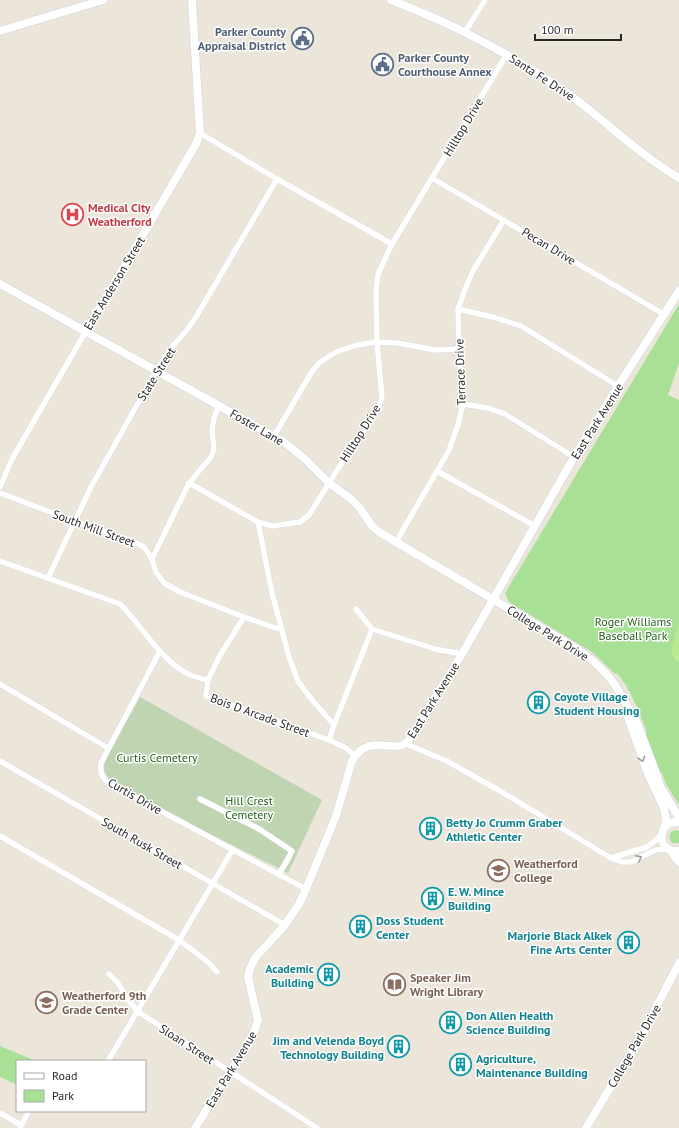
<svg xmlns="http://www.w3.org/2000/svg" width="679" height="1128" viewBox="0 0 679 1128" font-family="'PT Sans',sans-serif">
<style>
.green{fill:#a8e196}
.cemetery{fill:#bfd4b1}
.pitch{fill:#bbe992}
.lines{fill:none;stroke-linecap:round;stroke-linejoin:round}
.street-casing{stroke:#cfd1e1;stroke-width:6}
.secondary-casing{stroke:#cfd1e1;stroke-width:9}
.street{stroke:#fff;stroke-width:5.5}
.secondary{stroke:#fff;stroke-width:8}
.oneway{stroke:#9e9e9e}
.labels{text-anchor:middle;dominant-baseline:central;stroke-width:3;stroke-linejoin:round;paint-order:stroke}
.service-label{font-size:12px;font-weight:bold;fill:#4e5e75;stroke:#fff;text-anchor:end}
.street-label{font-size:12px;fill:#282828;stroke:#fff}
.health-label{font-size:12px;font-weight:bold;fill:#be3a42;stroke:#fff;text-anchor:start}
.park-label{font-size:12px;fill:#22631a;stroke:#fff}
.culture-label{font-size:12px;font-weight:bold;fill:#0d838f;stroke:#fff;text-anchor:start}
.education-label{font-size:12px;font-weight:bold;fill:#785e54;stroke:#fff;text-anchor:start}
</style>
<rect width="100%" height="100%" fill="#ebe5da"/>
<!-- green -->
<g class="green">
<path d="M679 304V363L668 395 679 400V805L666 784 662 773H660L658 771 645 736 647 732C639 712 631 690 617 673L615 674 592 652 509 602 505 593Z"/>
<path d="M675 830 679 831V843H672L669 837 671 832Z"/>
<path d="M0 1046 36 1061H17V1085L0 1077Z"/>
</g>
<!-- cemetery -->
<path class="cemetery" d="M140 697 322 800 288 873 188 823 113 781C104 774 103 771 105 760Z"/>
<!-- pitch -->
<path class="pitch" d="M679 623V662L676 661 671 652Z"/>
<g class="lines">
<defs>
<g id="street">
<path d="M465 32 485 0"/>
<path d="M200 133 277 179 392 244"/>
<path d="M432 178 665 315"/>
<path d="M458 309 493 317 521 326 618 386"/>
<path d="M463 404 488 408 505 414 574 457"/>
<path d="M274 436 311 373 320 362 336 352 357 345 377 342 397 343 436 350 459 349"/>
<path d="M437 471 535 526"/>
<path d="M189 483 258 522"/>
<path d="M0 487 12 459 86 331"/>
<path d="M0 493 74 521 130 540 144 547 152 559 156 572 164 583 180 592 244 617 276 628H281"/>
<path d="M396 542 437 471 449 450 458 425 463 404 459 349 458 309 466 287 474 269 504 220"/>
<path d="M152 559 189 483 211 457 214 450 212 430 214 418 219 405"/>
<path d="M0 561 120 604C143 627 160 660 190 675 196 677 202 679 208 680L206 696 329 740 346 748 355 756"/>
<path d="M48 578 91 487 156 371 171 348 187 330 196 317 277 179"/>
<path d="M356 609 372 629"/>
<path d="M160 651 101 763C100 771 101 776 107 782L306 889"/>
<path d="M208 680 219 657 244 617"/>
<path d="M0 684 108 748"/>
<path d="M334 725 312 700 298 681 289 657 272 593 258 522 272 526 300 522 309 515 348 453 375 415 382 398 377 342 376 292 378 274 392 244 507 54"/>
<path d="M329 740 334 725 372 629 435 649 462 654"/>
<path d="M406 744 447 761 500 791 611 858 622 862H631L655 850 667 849"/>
<path d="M0 761 285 925"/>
<path d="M200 799 259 829 292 851 288 859 279 874"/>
<path d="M0 836 179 940 208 962 217 972"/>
<path d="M611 858 647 847 656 840 662 834"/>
<path d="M109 974 118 983 126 997 137 1011 317 1128"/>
<path d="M108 1061 233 849"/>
<path d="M0 1113 21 1125"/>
<path d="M20 1128 29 1111"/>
</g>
<g id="secondary">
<path d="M391 0C416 10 441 20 466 33 502 51 537 72 570 95 607 122 640 155 679 178"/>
<path d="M0 31 103 0"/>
<path d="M0 284 284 442 304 458 329 483 351 499 360 508 372 526 379 532 577 649C593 660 607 672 617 688 623 698 626 706 634 715L656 773 660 786 679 818"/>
<path d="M86 331 134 250 196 144 200 133 192 0"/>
<path d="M628 708V717L648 774 664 808 666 819 665 824 663 831"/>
<path d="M679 822C656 820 656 854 679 851"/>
<path d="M670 850 679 862"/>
<path d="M195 1128 253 1035 258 1020 248 977 250 969 255 958 285 925 299 904 306 889 336 816 352 761C370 730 395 757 409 740L462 654 574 457 618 386 679 291"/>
<path d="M586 1128 644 1031 679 963"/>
</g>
</defs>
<!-- street casing -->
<use href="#street" class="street-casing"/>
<!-- secondary casing -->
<use href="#secondary" class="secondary-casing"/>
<!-- street -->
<use href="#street" class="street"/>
<!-- secondary -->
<use href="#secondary" class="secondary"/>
</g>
<!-- one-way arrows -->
<defs><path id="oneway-chevron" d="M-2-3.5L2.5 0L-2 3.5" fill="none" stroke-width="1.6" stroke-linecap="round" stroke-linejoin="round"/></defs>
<g class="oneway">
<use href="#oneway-chevron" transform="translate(642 759) rotate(71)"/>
<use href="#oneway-chevron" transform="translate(639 858) rotate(-27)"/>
</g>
<!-- icons -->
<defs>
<symbol id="civic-ring" viewBox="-11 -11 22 22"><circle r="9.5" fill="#fff" stroke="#5c6f8a" stroke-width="1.5"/><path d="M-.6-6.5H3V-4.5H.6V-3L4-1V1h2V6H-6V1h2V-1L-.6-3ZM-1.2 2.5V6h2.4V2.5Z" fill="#5c6f8a"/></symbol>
<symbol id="hospital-ring" viewBox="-11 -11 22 22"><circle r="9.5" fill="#fff" stroke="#e0444e" stroke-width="1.5"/><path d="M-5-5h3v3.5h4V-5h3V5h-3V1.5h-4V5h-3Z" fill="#e0444e"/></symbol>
<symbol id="building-ring" viewBox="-11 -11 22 22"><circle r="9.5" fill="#fff" stroke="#0f9aa8" stroke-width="1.5"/><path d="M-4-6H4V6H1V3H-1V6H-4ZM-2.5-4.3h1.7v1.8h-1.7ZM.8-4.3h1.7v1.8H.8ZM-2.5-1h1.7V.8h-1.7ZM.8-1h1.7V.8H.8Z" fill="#0f9aa8"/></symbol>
<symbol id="university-ring" viewBox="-11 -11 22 22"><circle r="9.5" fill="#fff" stroke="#8d6e63" stroke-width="1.5"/><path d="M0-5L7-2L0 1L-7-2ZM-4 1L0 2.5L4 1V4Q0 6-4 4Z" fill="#8d6e63"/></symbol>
<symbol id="library-ring" viewBox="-11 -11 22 22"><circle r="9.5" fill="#fff" stroke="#8d6e63" stroke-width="1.5"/><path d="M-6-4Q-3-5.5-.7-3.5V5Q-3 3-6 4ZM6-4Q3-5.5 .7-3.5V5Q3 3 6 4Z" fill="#8d6e63"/></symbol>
<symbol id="school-ring" viewBox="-11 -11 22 22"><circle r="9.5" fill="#fff" stroke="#8d6e63" stroke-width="1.5"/><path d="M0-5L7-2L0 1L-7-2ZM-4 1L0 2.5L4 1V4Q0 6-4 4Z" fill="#8d6e63"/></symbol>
</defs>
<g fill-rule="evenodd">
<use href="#civic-ring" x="290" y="26" width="25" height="25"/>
<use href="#civic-ring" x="370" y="52" width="25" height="25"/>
<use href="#hospital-ring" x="60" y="202" width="25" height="25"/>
<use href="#building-ring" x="526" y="690" width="25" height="25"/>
<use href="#building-ring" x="418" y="816" width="25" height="25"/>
<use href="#university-ring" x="486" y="858" width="25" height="25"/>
<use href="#building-ring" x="420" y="886" width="25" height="25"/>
<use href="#building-ring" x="348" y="914" width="25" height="25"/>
<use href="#building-ring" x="616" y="930" width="25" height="25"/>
<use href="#building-ring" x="316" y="962" width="25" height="25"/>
<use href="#library-ring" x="382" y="972" width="25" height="25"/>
<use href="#school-ring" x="34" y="990" width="25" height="25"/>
<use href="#building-ring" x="438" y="1010" width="25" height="25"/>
<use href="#building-ring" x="386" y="1034" width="25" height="25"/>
<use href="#building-ring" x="448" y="1052" width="25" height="25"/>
</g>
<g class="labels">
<!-- service labels -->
<g class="service-label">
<text x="286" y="31">Parker County<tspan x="286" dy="14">Appraisal District</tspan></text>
<text x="398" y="57" text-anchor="start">Parker County<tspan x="398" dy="14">Courthouse Annex</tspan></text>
</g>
<!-- street labels -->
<g class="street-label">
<text transform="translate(542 77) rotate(33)">Santa Fe Drive</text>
<text transform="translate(463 127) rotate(-59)">Hilltop Drive</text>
<text transform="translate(549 246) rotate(31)">Pecan Drive</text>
<text transform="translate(114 283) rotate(-59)">East Anderson Street</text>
<text transform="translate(460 372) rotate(-92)">Terrace Drive</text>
<text transform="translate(156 374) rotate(-58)">State Street</text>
<text transform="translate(597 421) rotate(-58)">East Park Avenue</text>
<text transform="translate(257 427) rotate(30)">Foster Lane</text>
<text transform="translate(360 433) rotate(-58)">Hilltop Drive</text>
<text transform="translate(94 528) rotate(20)">South Mill Street</text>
<text transform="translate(548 633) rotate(32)">College Park Drive</text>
<text transform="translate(433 700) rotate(-58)">East Park Avenue</text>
<text transform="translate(260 715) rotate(20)">Bois D Arcade Street</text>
<text transform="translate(135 796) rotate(30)">Curtis Drive</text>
<text transform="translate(142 843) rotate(30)">South Rusk Street</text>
<text transform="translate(187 1044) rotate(33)">Sloan Street</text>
<text transform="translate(634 1046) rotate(-60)">College Park Drive</text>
<text transform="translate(231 1069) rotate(-59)">East Park Avenue</text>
</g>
<!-- health labels -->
<g class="health-label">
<text x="88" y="207">Medical City<tspan x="88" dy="14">Weatherford</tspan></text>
</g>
<!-- park labels -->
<g class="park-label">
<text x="633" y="621">Roger Williams<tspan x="633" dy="14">Baseball Park</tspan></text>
<text x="157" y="757">Curtis Cemetery</text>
<text x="249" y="800">Hill Crest<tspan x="249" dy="14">Cemetery</tspan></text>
</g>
<!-- culture labels -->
<g class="culture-label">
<text x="554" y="696">Coyote Village<tspan x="554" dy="14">Student Housing</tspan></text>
<text x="446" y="822">Betty Jo Crumm Graber<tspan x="446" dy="14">Athletic Center</tspan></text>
<text x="448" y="891">E. W. Mince<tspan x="448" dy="14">Building</tspan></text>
<text x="376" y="920">Doss Student<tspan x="376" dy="14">Center</tspan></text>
<text x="612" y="935" text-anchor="end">Marjorie Black Alkek<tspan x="612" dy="14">Fine Arts Center</tspan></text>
<text x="314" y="968" text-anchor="end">Academic<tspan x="314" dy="14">Building</tspan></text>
<text x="466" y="1015">Don Allen Health<tspan x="466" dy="14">Science Building</tspan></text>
<text x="384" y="1040" text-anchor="end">Jim and Velenda Boyd<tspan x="384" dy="14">Technology Building</tspan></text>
<text x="476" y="1058">Agriculture,<tspan x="476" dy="14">Maintenance Building</tspan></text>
</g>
<!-- education labels -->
<g class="education-label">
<text x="514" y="863">Weatherford<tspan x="514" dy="14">College</tspan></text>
<text x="410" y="977">Speaker Jim<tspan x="410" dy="14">Wright Library</tspan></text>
<text x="62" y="995">Weatherford 9th<tspan x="62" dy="14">Grade Center</tspan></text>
</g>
</g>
<!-- legend -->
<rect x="16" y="1060" width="130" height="52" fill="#ffffff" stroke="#a9a9a9"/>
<rect x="24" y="1073" width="20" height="6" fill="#ffffff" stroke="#a9a9a9"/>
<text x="52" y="1080" font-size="12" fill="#282828">Road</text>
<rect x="24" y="1090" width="20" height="12" fill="#a8e196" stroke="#a9a9a9"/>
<text x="52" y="1100" font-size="12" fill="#282828">Park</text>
<!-- scale -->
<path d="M535 34v6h86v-6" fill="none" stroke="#282828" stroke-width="2"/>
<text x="541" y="34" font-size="12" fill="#282828" stroke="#ffffff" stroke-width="3" paint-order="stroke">100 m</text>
</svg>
